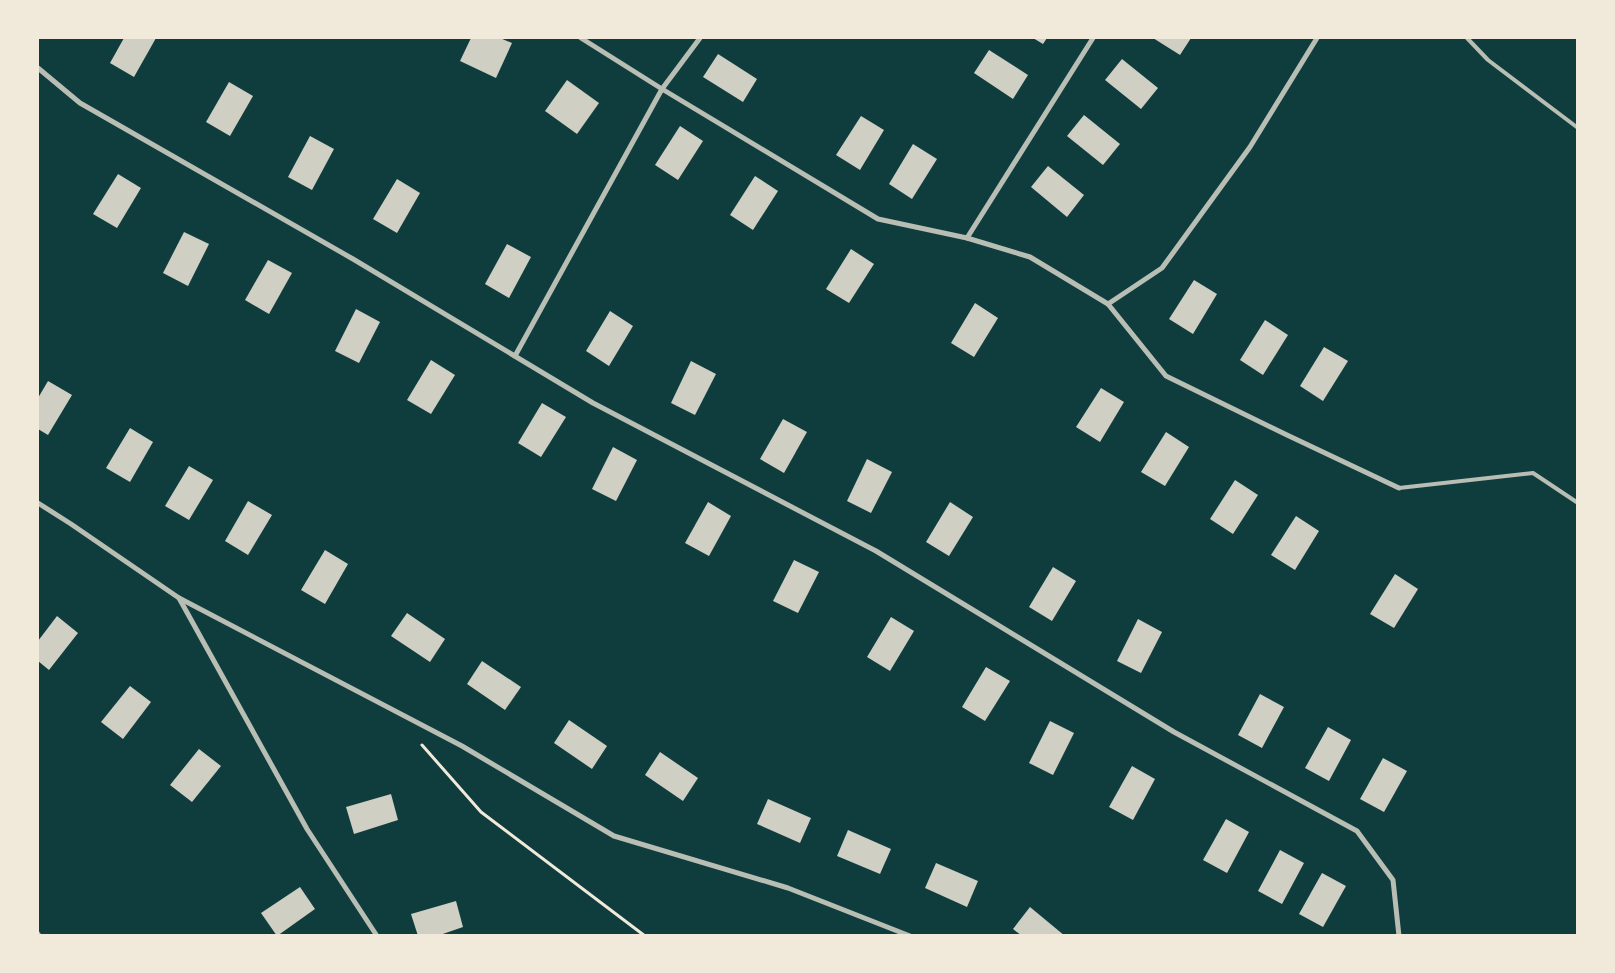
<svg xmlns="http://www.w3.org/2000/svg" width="1615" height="973" viewBox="0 0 1615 973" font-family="'Fira Sans Condensed',sans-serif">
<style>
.building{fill:#cfcfc3}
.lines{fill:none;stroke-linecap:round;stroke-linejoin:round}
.path{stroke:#f1e9da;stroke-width:3}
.service{stroke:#b8beb3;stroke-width:4}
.minor{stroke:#b8beb3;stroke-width:5}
</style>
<rect width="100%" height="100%" fill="#0f3d3e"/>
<!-- building -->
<g class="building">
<path d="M124 38H156L134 77 110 63Z"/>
<path d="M471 38H500L512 43 496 78 460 61Z"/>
<path d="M1033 38H1047L1043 44Z"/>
<path d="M1153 38H1191L1180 55Z"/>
<path d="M989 50 1028 75 1013 99 974 73Z"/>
<path d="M718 54 757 79 743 102 703 77Z"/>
<path d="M1122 59 1158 88 1141 109 1105 80Z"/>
<path d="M567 80 599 103 577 134 545 111Z"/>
<path d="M229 82 253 96 230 136 206 122Z"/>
<path d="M1084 115 1120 144 1103 165 1067 136Z"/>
<path d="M861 116 884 130 860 170 836 155Z"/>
<path d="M680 126 703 141 678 180 655 165Z"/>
<path d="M310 136 334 149 312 190 288 177Z"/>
<path d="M913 144 937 159 912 199 889 184Z"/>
<path d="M1048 166 1084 195 1067 217 1031 187Z"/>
<path d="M118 174 141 188 117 228 93 214Z"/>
<path d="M755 176 778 191 753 230 730 215Z"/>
<path d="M397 179 420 193 397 233 373 219Z"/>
<path d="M184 232 209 244 188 286 163 273Z"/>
<path d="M507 244 531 257 509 298 485 284Z"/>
<path d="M851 249 874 264 849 303 826 289Z"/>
<path d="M268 260 292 273 269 314 245 300Z"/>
<path d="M1194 280 1217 294 1193 334 1169 319Z"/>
<path d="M975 303 998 318 974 357 951 343Z"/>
<path d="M356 309 380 322 359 363 335 351Z"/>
<path d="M610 311 633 326 609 366 586 351Z"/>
<path d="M1265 320 1288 335 1263 375 1240 360Z"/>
<path d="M1324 347 1348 361 1323 401 1300 386Z"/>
<path d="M431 360 455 375 431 414 407 400Z"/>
<path d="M691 361 716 374 695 415 671 403Z"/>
<path d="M48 381 72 395 48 435 38 429V398Z"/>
<path d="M1101 388 1124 402 1100 442 1076 427Z"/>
<path d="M542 403 566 417 541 457 518 443Z"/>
<path d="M783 419 807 432 784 473 760 459Z"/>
<path d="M130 428 153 442 130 482 106 468Z"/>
<path d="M1166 432 1189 447 1165 486 1141 472Z"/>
<path d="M613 447 637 460 616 501 592 489Z"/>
<path d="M867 459 892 472 871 513 847 501Z"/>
<path d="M189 466 213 480 189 520 165 506Z"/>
<path d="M1235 480 1258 495 1233 534 1210 519Z"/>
<path d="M248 501 272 515 248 555 225 541Z"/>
<path d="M708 502 731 516 709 556 685 543Z"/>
<path d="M950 502 973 517 949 556 926 542Z"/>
<path d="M1296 516 1319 531 1295 570 1271 555Z"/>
<path d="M325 550 348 564 325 604 301 590Z"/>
<path d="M794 560 819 572 798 613 773 601Z"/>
<path d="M1053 567 1076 581 1052 621 1029 607Z"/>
<path d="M1395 574 1418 589 1394 628 1370 614Z"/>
<path d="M407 613 445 639 430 662 391 636Z"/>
<path d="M57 616 78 633 49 670 38 661V641Z"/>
<path d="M891 617 914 631 890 671 867 657Z"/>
<path d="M1138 619 1162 632 1141 673 1117 661Z"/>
<path d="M482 661 521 687 505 710 467 684Z"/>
<path d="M986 667 1010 681 985 721 962 707Z"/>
<path d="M130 686 151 702 123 739 101 722Z"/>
<path d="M1260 694 1284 707 1262 748 1238 735Z"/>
<path d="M569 720 607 746 592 769 554 743Z"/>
<path d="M1050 721 1074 733 1053 775 1029 763Z"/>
<path d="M1328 727 1351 740 1329 781 1305 768Z"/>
<path d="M199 749 221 766 192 802 170 785Z"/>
<path d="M660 752 698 778 683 801 645 775Z"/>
<path d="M1383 758 1407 771 1384 812 1360 799Z"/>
<path d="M1132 766 1155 779 1133 820 1109 807Z"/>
<path d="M391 794 398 820 354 834 346 807Z"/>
<path d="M768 799 811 818 800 843 757 824Z"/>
<path d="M1226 819 1249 832 1227 873 1203 860Z"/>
<path d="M848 830 891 849 880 874 837 856Z"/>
<path d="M1280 850 1304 863 1282 904 1258 891Z"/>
<path d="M936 863 978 881 967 907 925 888Z"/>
<path d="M1322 873 1346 886 1323 927 1299 914Z"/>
<path d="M300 887 315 909 277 936 261 913Z"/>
<path d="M456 901 463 927 437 936H418L411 914Z"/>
<path d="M1030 907 1065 936H1022L1013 929Z"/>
</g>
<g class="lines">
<!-- path -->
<path class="path" d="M422 745 481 812 645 936"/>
<!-- service -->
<g class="service">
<path d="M1467 38 1488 60 1578 128"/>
<path d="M1399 488 1533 473 1578 503"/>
</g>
<!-- minor -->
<g class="minor">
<path d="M581 38 662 89 878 219 967 238 1030 257 1108 304 1166 376 1287 435 1399 488"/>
<path d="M38 68 80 103 353 259 593 403 876 551 1174 732 1357 831 1393 880 1399 936"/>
<path d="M967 238 1093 38"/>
<path d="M1108 304 1162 268 1250 147 1317 38"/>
<path d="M515 356 662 89 700 38"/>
<path d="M38 503 71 524 179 598 307 829 377 936"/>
<path d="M179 598 462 746 614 836 788 888 910 936"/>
<path d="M38 934 39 936"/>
</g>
</g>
<!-- border -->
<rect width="1615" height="973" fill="none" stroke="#f1e9da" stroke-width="78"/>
</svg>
